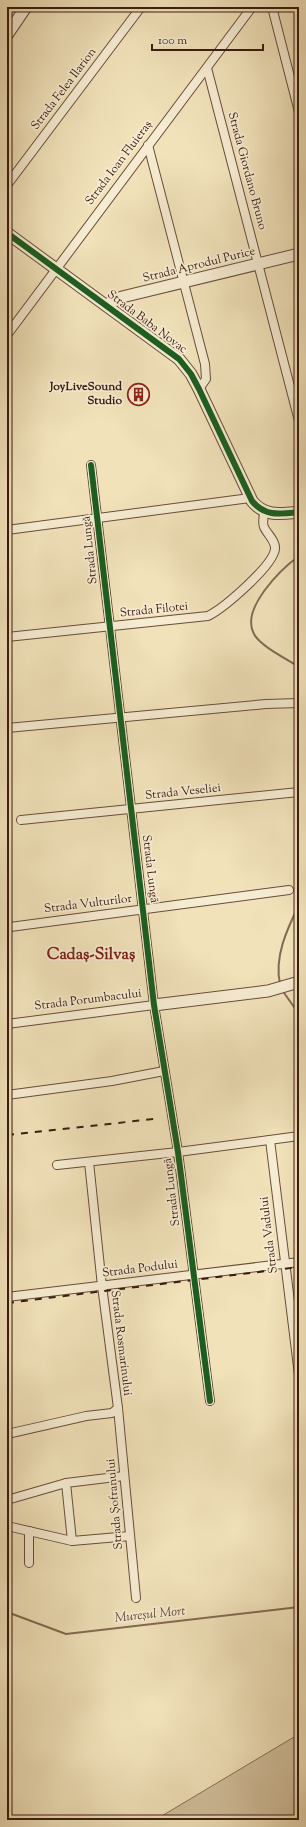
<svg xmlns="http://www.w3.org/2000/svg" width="306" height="1827" viewBox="0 0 306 1827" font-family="'Sorts Mill Goudy',serif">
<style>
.green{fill:#d2c09d;stroke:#866e56}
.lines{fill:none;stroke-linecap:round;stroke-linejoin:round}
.stream{stroke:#836a53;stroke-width:2}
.minor-casing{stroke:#684d3a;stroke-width:10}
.tertiary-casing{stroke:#684d3a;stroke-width:13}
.minor{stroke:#f6ecd2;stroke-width:8}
.tertiary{stroke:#f6ecd2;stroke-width:11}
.rail{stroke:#3a1b0f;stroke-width:2;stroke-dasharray:7 7;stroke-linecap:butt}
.cycleway-casing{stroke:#f6ecd2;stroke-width:8}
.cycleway{stroke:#1b5e20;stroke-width:6}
.labels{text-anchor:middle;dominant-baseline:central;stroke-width:3.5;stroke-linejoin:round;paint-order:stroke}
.street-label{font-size:12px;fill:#3a1b0f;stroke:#f6ecd2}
.poi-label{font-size:12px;font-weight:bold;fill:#3a1b0f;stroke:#f6ecd2;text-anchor:end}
.water-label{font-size:13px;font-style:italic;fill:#644937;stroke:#f6ecd2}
.district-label{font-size:16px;font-weight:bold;fill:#7a1f14;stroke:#f6ecd2}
</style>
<rect width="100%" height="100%" fill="#f1e2ba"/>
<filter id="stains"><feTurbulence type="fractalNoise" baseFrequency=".005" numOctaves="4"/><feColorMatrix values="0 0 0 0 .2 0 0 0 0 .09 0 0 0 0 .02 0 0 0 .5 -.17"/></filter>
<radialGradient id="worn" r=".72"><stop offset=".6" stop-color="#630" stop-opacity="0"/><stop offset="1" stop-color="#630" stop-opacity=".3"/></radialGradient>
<!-- green -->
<path class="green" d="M299 1734V1820H155Z"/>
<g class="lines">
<!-- stream -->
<g class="stream">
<path d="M299 556C281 569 240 609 254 634 260 646 287 659 299 667"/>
<path d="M280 984C274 957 287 929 299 905"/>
<path d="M282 990 299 1014"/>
<path d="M7 1612 66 1634 299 1607"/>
</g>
<defs>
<g id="minor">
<path d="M272 7 299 112"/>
<path d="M207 68 299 421"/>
<path d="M148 145 205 364 206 379 199 389"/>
<path d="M7 185 141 7"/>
<path d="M7 335 252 7"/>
<path d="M91 465 154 1005 178 1152 210 1401"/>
<path d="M7 530 250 498"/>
<path d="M7 637 208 616C224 608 273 566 275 549 276 541 267 534 264 527 262 523 264 517 264 512"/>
<path d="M7 728 266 704 299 703"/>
<path d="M21 820 299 792"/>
<path d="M10 927 289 890"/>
<path d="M7 1024 154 1005"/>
<path d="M7 1095 112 1081 164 1071"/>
<path d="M270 1140 299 1375"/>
<path d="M89 1162 102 1286 118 1408 136 1598"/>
<path d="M57 1165 178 1152 299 1136"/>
<path d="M7 1297 299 1262"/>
<path d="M7 1434 86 1416 112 1413 118 1408"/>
<path d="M124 1476 66 1483 72 1541 130 1536"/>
<path d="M7 1500 66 1483"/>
<path d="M7 1526 72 1541"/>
<path d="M29 1531V1563"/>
</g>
<g id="tertiary">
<path d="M7 35 26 7"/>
<path d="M7 233 179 359 191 374 199 389 252 501C265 517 280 514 299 512"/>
<path d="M106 305 122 297 299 254"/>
<path d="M154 1005 268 991 299 982"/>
</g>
</defs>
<!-- minor casing -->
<use href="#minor" class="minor-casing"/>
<!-- tertiary casing -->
<use href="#tertiary" class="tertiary-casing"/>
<!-- minor -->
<use href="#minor" class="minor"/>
<!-- tertiary -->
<use href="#tertiary" class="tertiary"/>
<!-- rail -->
<g class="rail">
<path d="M7 1135 154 1119"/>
<path d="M7 1303 299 1267"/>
</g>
<defs>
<g id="cycleway">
<path d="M7 233 179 359 191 374 199 389 252 501C265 517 280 514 299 512"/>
<path d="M91 465 154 1005 178 1152 210 1401"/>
</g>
</defs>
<!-- cycleway casing -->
<use href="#cycleway" class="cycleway-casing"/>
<!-- cycleway -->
<use href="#cycleway" class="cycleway"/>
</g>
<!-- icons -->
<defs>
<symbol id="building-ring" viewBox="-11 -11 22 22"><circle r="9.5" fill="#f6ecd2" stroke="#8f2418" stroke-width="1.5"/><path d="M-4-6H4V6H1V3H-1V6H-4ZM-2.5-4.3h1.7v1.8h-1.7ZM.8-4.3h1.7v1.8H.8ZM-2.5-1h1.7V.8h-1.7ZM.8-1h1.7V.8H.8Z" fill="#8f2418"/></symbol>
</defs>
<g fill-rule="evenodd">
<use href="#building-ring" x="126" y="382" width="25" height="25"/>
</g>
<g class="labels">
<!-- street labels -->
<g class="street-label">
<text transform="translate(64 89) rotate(-53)">Strada Felea Ilarion</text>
<text transform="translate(119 163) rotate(-53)">Strada Ioan Fluieraș</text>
<text transform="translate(247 171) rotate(75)">Strada Giordano Bruno</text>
<text transform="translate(199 265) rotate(-14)">Strada Aprodul Purice</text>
<text transform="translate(147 322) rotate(37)">Strada Baba Novac</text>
<text transform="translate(90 550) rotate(-96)">Strada Lungă</text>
<text transform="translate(154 610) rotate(-6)">Strada Filotei</text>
<text transform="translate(183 792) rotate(-6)">Strada Veseliei</text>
<text transform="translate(150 869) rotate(83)">Strada Lungă</text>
<text transform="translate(88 904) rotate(-7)">Strada Vulturilor</text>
<text transform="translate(88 1000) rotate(-7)">Strada Porumbacului</text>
<text transform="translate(172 1192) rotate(-97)">Strada Lungă</text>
<text transform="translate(269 1235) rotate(-97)">Strada Vadului</text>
<text transform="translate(140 1269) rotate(-7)">Strada Podului</text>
<text transform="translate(121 1343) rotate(83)">Strada Rosmarinului</text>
<text transform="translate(115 1504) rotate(-95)">Strada Șofranului</text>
</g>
<!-- poi labels -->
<g class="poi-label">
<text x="122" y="387">JoyLiveSound<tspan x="122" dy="14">Studio</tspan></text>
</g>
<!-- water labels -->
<g class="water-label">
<text transform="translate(150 1615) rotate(-6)">Mureșul Mort</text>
</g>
<!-- district labels -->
<g class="district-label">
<text x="91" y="955">Cadaș-Silvaș</text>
</g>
</g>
<!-- margin -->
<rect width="306" height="1827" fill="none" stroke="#f1e2ba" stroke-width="24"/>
<rect x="8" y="8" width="290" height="1811" fill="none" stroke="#3a1b0f" stroke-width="2"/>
<rect x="12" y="12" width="282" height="1803" fill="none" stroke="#3a1b0f"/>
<!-- scale -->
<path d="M152 44v6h111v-6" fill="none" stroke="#3a1b0f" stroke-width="2"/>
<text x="158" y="44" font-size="12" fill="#3a1b0f" stroke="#f6ecd2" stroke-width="3" paint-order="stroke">100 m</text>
<rect width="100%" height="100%" filter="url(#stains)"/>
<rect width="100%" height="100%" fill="url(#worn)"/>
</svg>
